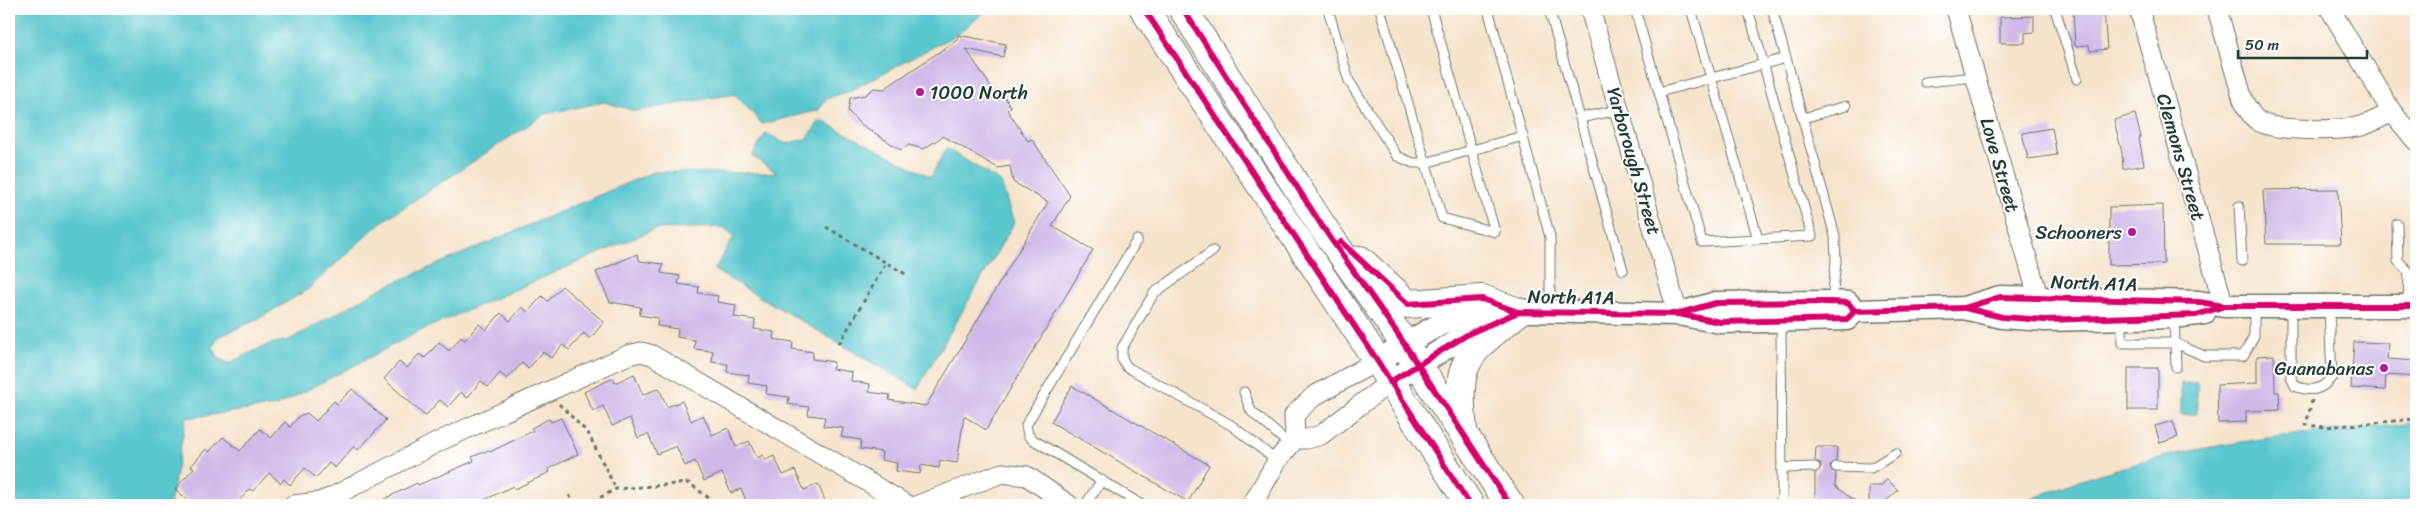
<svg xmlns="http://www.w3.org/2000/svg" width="2425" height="514" viewBox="0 0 2425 514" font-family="Sriracha,sans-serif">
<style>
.water{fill:#5ac7cf;stroke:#3c8282}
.building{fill:#d0b9e9}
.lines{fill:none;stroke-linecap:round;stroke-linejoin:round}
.service-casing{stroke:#6a7769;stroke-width:11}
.minor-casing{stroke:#6a7769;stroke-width:21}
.tertiary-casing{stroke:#6a7769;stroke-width:25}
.primary-casing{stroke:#6a7769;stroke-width:30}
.path{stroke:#6a7769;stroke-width:3;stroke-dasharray:4 4;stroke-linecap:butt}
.service{stroke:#fff;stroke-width:9}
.minor{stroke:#fff;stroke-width:19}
.tertiary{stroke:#fff;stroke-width:22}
.primary{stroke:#fff;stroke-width:28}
.cycleway-casing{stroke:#fff;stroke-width:9}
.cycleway{stroke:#d6006c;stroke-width:6}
.poi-dot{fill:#b5179e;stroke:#fff;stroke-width:2}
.labels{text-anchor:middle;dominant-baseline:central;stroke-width:4;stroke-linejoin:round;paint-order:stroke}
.poi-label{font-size:19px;fill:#1f3d34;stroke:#fff;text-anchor:end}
.street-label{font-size:19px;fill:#1f3d34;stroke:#fff}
</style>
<rect width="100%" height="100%" fill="#fff"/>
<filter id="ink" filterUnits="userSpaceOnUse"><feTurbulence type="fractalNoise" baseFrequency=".02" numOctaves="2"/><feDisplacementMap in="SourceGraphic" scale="10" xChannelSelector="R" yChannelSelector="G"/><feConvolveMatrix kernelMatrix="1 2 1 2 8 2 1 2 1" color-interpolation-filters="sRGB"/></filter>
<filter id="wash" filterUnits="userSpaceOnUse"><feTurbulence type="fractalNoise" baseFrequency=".0096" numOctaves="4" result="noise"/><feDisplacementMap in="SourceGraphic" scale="20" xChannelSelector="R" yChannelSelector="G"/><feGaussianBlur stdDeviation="1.12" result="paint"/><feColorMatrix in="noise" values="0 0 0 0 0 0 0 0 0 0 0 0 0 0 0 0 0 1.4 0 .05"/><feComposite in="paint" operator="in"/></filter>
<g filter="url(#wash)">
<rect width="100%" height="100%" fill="#f6e3cb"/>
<!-- water -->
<g class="water">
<path d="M9 9H988L959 33 850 91 826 99 819 110 762 124 735 94 635 111 604 102 545 114 380 223 307 290 258 319 218 337 213 347 219 359 229 363 269 344 289 340 382 288 653 172 777 173 752 156 766 133 786 144 808 138 820 120 931 177 946 148 1001 182 1014 223 917 389 714 270 734 237 723 227 655 229 420 331 277 406 186 418 170 505H9Z"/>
<path d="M2181 383H2197V414L2181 415Z"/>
<path d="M2416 423V505H2018C2085 474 2169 453 2242 442 2299 432 2358 430 2416 423Z"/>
</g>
<g id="blocks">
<!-- building -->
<g class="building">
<path d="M2073 9H2104L2107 49 2090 51 2089 45 2075 46Z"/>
<path d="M2034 16V32L2025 33V43H2000V17Z"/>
<path d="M958 35 1006 44 1003 57 966 49 995 93 1000 90 1011 107 1007 110 1028 141 1032 139 1070 196 1052 226 1093 250 986 430 964 416 957 463 940 460 939 468 921 465 920 474 896 471 897 463 881 460 882 452 860 449 861 440 841 437 843 428 823 426 825 417 808 415 809 407 788 404 789 397 766 394 767 386 748 383 749 375 727 372 728 364 712 362 713 351 694 349 695 340 677 337 678 329 657 326 658 318 639 315 641 307 610 302 596 272 637 254 640 261 663 264 661 273 680 276 678 284 699 287 698 293 718 296 717 302 736 305 734 317 755 320 754 329 774 332 773 339 793 342 792 349 813 352 812 359 834 362 832 369 852 372 851 381 870 384 869 392 890 395 889 400 926 406 1048 202 1013 182 1010 166 998 168 943 136 924 149 909 145 901 150 859 123 848 111 850 98 865 95 874 88 884 89 957 40Z"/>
<path d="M2135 114 2141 137 2139 138 2144 165 2123 169 2122 153 2114 120Z"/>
<path d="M2052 128 2057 155 2028 159 2022 133Z"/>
<path d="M2338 189 2341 244H2266L2263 190Z"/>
<path d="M2163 205 2164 264 2109 265V207Z"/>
<path d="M562 286 604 322 590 339 584 333 569 350 563 345 551 358 543 352 528 369 522 363 507 379 500 373 488 387 481 381 467 398 461 392 448 407 440 400 425 416 384 379 399 362 407 368 419 354 425 358 439 342 449 351 461 337 465 340 479 324 486 330 501 313 510 321 522 307 528 312 542 296 548 301Z"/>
<path d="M2354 342 2388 343 2387 359 2416 361V377L2386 375 2385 390 2351 388Z"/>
<path d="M2274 355 2275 392H2279L2280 410 2246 411V422L2218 423 2217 385 2257 383V356Z"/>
<rect x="2128" y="368" width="30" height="42"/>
<path d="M634 374 643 395 659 388 667 407 682 401 691 421 703 415 712 435 728 428 736 447 749 441 757 458 763 455 765 460 774 456 783 475 795 470 804 490 818 484 827 505H748L741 489 731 493 722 473 704 481 695 461 685 466 676 446 657 454 648 434 638 438 630 418 612 426 603 406 593 411 584 392 613 378 615 383Z"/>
<path d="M1072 386 1209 465 1188 502 1051 422Z"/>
<path d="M352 389 386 420 358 450 354 446 335 468 329 463 316 478 305 468 290 485 284 479 281 483 269 473 253 491 250 489 235 505H194L175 489 194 468 191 466 206 449 209 452 223 437 240 451 260 429 271 438 285 422 290 427 299 416 307 413 316 421 334 401 337 404Z"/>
<path d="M561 418 578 454 548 469 550 472 515 489 513 486 474 505H372L417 483 418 485 474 461 472 457 489 450 490 452 533 431 531 428 549 419 551 422Z"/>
<path d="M2173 421 2178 437 2160 443 2155 426Z"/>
<path d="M1816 447H1837L1836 461 1830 466 1831 470 1836 473 1835 486 1860 505H1815V473L1821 467 1820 463 1815 461Z"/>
<path d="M1887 479 1898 490 1882 505H1869V486H1881Z"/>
</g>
</g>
</g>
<g filter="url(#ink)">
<use href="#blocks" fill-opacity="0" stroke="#6a7769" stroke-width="1"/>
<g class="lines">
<defs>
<g id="service">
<path d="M1328 9 1349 81 1397 156 1413 163H1425L1523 136"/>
<path d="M1380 9 1442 218 1495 232 1431 9"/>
<path d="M1488 9 1550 237V312"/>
<path d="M1549 9 1623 270"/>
<path d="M1635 9 1702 242 1812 236 1748 9"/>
<path d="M1691 9 1758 239"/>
<path d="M1772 9 1786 58"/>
<path d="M2055 9 2077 79"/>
<path d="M1925 82 1975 77"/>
<path d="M1659 92 1786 58 1835 236 1836 261 1832 302"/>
<path d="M1580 118 1618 110"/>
<path d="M1803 118 1846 106"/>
<path d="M2239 206 2242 261"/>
<path d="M2397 224 2398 261 2409 272 2408 306"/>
<path d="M1137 240 1026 425 1028 435 1032 439 1142 505"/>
<path d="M1213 251 1154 293 1122 348V359L1127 367 1231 425 1277 461"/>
<path d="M2291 307V377L2295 386C2311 392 2321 391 2332 377L2329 307"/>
<path d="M2174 317 2176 367"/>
<path d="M2122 318V343H2175L2204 356H2243L2254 336V307"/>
<path d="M1244 392 1251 411 1290 445"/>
<path d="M1836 467 1871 468 1896 453"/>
<path d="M1782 468 1815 467"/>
<path d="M1085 505 1102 480"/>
<path d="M1780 505 1782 495 1781 322"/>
</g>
<g id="minor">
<path d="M1590 9 1678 314"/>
<path d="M1956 9 2042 310"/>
<path d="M2139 9 2224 306"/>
<path d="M2217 9 2243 100C2247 108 2251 116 2258 121 2275 132 2341 131 2361 126 2372 123 2382 117 2392 112"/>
<path d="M2330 9 2392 112 2416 141"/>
<path d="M1295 439H1307L1321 435 1390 382"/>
<path d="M293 505 319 502 332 497 442 440 628 355 641 352 652 355 907 505"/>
<path d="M918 505 1002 473 1027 476 1069 505"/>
<path d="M1252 505 1277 461 1295 439 1294 415 1314 396 1377 361"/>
</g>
<g id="tertiary">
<path d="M1964 308 2002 317 2045 320 2174 317 2204 313"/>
<path d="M1681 313 1716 303 1832 302 1848 303 1855 311"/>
<path d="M1377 361C1411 342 1444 317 1482 310L1678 314 1720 322 1847 319 1855 311 1964 308 2000 297 2199 302 2224 306H2416"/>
<path d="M1390 382 1470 333 1504 318"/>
</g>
<g id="primary">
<path d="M1144 9 1369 348 1470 505"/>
<path d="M1183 9 1322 226 1395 330 1510 505"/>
<path d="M1360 260 1408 304 1482 299 1518 312"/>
<path d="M1463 430C1455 359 1466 355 1518 312"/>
</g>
</defs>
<!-- service casing -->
<use href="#service" class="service-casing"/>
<!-- minor casing -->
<use href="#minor" class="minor-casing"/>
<!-- tertiary casing -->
<use href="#tertiary" class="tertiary-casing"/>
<!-- primary casing -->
<use href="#primary" class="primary-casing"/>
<!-- path -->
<g class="path">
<path d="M1052 10V9"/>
<path d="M826 227 907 275"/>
<path d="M839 344 886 263"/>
<path d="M2312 400 2306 425 2326 427 2416 419"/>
<path d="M559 404 588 433 616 489"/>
<path d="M569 495 575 505"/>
<path d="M586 505 616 489 689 483 718 505"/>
</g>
<!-- service -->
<use href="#service" class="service"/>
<!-- minor -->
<use href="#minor" class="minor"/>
<!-- tertiary -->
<use href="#tertiary" class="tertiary"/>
<!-- primary -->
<use href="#primary" class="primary"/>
<defs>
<g id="cycleway">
<path d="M1144 9 1369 348 1470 505"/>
<path d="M1183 9 1322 226 1395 330 1510 505"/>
<path d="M1341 242 1408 304 1482 299 1518 312"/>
<path d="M1965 308 2002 317 2045 320 2196 315 2222 307"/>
<path d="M1680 313 1716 303 1832 302 1848 303 1855 311"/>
<path d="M1390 382 1470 333 1518 312 1678 314 1720 322 1847 319 1855 311 1964 308 2000 297 2199 302 2224 306H2416"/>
</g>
</defs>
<!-- cycleway casing -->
<use href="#cycleway" class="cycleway-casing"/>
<!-- cycleway -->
<use href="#cycleway" class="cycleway"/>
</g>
</g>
<!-- markers -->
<g class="poi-dot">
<circle cx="920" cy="92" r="5"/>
<circle cx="2132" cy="232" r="5"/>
<circle cx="2384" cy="368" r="5"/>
</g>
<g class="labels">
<!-- poi labels -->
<g class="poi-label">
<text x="930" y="92" text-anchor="start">1000 North</text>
<text x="2122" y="232">Schooners</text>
<text x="2374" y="368">Guanabanas</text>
</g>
<!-- street labels -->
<g class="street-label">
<text transform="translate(2181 157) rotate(74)">Clemons Street</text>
<text transform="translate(1634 161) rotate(74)">Yarborough Street</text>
<text transform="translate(2000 165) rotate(74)">Love Street</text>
<text transform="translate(2094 283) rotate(2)">North A1A</text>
<text transform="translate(1571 297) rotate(1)">North A1A</text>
</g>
</g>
<!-- margin -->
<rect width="2425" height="514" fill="none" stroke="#fff" stroke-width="30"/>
<!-- scale -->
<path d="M2238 50v8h129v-8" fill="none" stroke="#1f3d34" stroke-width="2.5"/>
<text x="2245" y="50" font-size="15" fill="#1f3d34" stroke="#ffffff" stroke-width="4" paint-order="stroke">50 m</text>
</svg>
